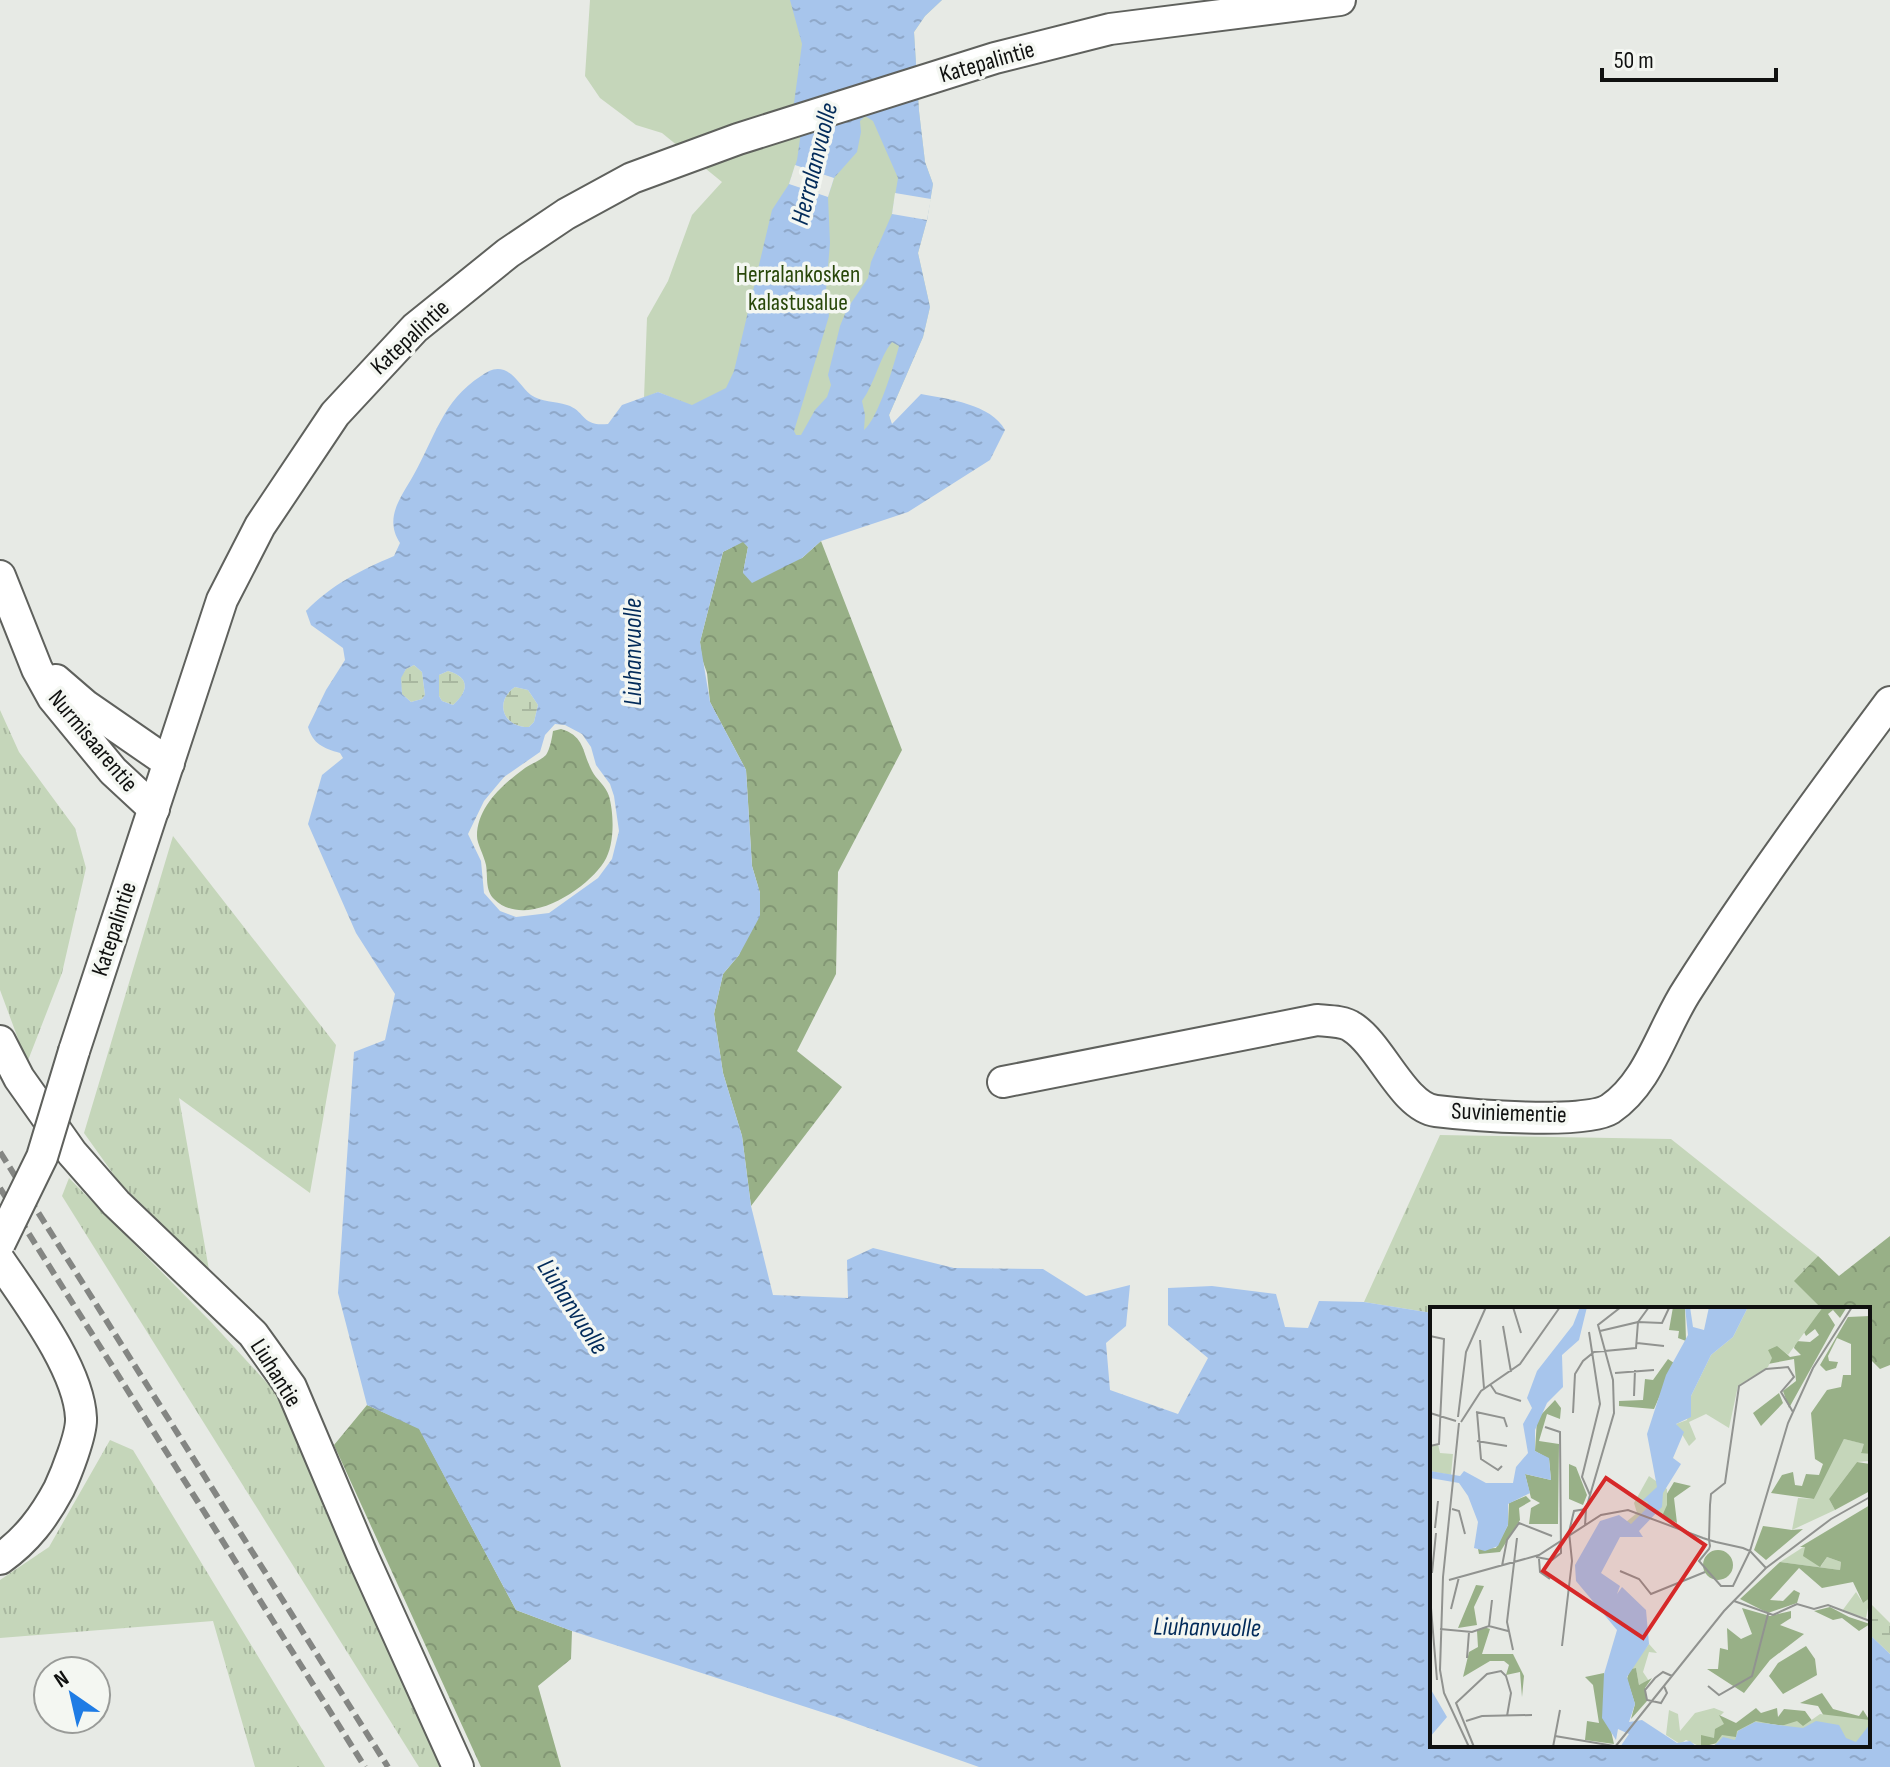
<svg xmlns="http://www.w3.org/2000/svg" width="1890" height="1767" viewBox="0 0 1890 1767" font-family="'Sofia Sans Condensed',sans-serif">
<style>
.grass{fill:url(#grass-tufts)}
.forest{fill:url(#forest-crowns)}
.wetland{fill:url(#wetland-marsh)}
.green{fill:#c5d6ba}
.water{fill:url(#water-ripples);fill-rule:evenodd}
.pier{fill:#e7eae5}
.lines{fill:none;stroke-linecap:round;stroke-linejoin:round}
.minor-casing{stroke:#5f615d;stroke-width:34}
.minor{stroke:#fff;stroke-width:30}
.rail{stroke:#848683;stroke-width:6;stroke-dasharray:12 6;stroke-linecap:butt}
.minor-bridge-casing{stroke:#5f615d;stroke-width:34;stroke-linecap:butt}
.minor-bridge{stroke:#fff;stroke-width:30}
.labels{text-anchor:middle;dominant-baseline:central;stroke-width:7;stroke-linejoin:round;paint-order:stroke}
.street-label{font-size:24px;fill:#101110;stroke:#f4f7f2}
.park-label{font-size:24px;fill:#284709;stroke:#f4f7f2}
.water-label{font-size:26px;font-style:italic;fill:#022b5a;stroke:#f4f7f2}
.inset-road{fill:none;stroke:#919390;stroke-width:2}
.view{fill:#d62828;fill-opacity:0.15;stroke:#d62828;stroke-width:4}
.inset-edge{fill:none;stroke:#101110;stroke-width:4}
</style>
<defs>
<pattern id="grass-tufts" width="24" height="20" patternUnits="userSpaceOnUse" patternTransform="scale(2)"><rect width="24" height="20" fill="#c5d6ba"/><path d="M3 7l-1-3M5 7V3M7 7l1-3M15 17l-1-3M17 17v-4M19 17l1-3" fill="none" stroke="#a8b79f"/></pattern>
<pattern id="forest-crowns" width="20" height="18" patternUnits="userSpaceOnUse" patternTransform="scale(2)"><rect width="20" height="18" fill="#98b087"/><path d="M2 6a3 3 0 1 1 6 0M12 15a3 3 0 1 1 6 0" fill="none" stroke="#829674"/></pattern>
<pattern id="wetland-marsh" width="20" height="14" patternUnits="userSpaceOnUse" patternTransform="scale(2)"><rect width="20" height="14" fill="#c5d6ba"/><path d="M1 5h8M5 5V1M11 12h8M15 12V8" fill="none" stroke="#a8b79f"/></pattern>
<pattern id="water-ripples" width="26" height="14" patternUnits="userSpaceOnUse" patternTransform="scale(2)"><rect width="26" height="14" fill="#a7c5ec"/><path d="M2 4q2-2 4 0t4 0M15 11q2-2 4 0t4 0" fill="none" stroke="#8fa8c9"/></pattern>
</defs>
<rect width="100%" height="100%" fill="#e7eae5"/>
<!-- grass -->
<g class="grass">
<path d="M0 710 19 752 75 828 86 868 62 973 27 1063 0 990Z"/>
<path d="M173 836 336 1045 310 1193 179 1098 209 1270 119 1182 84 1133Z"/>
<path d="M1440 1135 1671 1139 1818 1256 1795 1281 1822 1309H1532L1529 1305 1432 1309V1313L1364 1302Z"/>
<path d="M69 1178 212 1323 278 1395 443 1767H419L62 1196Z"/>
<path d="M110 1440 133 1450 325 1767H255L213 1621 0 1638V1580L49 1547Z"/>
</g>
<!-- forest -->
<g class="forest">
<path d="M743 541 748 547 743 573 802 558 821 541 902 750 838 872 836 974 797 1051 842 1087 751 1206 742 1136 723 1073 714 1014 723 974 739 955 760 893 752 866 746 770 710 702 707 673 702 659 700 642 723 552Z"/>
<path d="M561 729C585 736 582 752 592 771 596 779 606 786 609 796 614 814 615 845 604 862 586 890 525 930 494 899 485 890 488 877 486 865 484 855 477 844 477 836 477 807 503 784 525 768 531 764 541 760 546 755 550 749 552 738 553 731Z"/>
<path d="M1890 1236V1365L1880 1369 1868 1357V1309H1822L1794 1281 1818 1256 1839 1276Z"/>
<path d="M367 1405 419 1428 516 1610 572 1631 571 1659 538 1686 561 1767H481L334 1445Z"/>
</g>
<!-- wetland -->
<g class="wetland">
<path d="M414 665 422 672 425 695 422 699 411 702 402 694 400 678 406 669Z"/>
<path d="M448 671C470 677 469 691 453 705L442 701 439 696V675Z"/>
<path d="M515 687 528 690 538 705 534 722 529 727C504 728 493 702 515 687Z"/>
<path d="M1868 1601 1890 1623V1654L1868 1633Z"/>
</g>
<!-- green -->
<path class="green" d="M590 0H942L925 16 914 32 919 111 925 162 933 184 927 220 918 253 930 307 923 337 889 415 891 424 780 459 692 406 658 392 644 398 647 318 668 281 692 215 722 182 662 133 636 125 600 98 585 76Z"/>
<!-- water -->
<path class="water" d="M790 0H942L925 16 914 32 919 111 925 162 933 184 927 220 918 253 930 307 923 337 889 415 892 424 921 394C948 399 991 404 1005 430L990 460 908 512 821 541 802 558 752 583 743 573 748 547 743 542 723 552 700 642 710 702 746 770 752 866 760 893V916L739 955 723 974 714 1014 723 1073 742 1136 751 1206 773 1295 848 1298 847 1260 873 1248 954 1268 1043 1269 1086 1296 1130 1285 1126 1326 1106 1343 1110 1390 1178 1414 1208 1358 1168 1325V1288L1212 1286 1276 1294 1285 1327 1308 1328 1319 1301 1364 1302 1432 1313V1745H1868V1633L1890 1654V1767H979L846 1720 572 1631 516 1610 419 1429 367 1405 338 1293 354 1052 385 1040 395 994 356 933 308 824 322 775 343 758 340 753C323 748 313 744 308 727L326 690 345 660 343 648 311 625 306 611C331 585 361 570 394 556L400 543C384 518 400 499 413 476 435 438 442 401 481 376 488 371 495 367 504 370 516 375 521 387 531 395 541 402 555 401 567 405 586 411 581 427 608 424L622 405 658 392 692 405 726 388 734 371 772 210 789 184 797 160 801 132 794 103 802 44ZM865 116 873 121 898 178 892 214 871 262 868 278 847 309 840 326 828 375 831 385 827 397 815 410 801 435H796L794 431 829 316 826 290 830 243 828 197 834 178 857 152 861 132 860 121ZM892 342 899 346C894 365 878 419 864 430L865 415 862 401C876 381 879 358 892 342ZM414 665 422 672 425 695 422 699 411 702 402 694 401 678 406 669ZM448 671C470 677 469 691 453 705L442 701 439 696V675ZM515 687 528 690 538 705 534 722 529 727C504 728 493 702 515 687ZM555 724 565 725 582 734 591 747 596 765 610 784 614 796 619 831 612 859 598 878 549 913 516 917 500 911 484 893 481 861 468 834 484 801 504 777 540 752 545 735Z"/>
<!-- pier -->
<g class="pier">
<path d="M795 165 834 178 828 197 789 184Z"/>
<path d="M895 193 931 199 927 220 892 214Z"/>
</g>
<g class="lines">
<defs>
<g id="minor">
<path d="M0 576 37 669 53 698 113 771 154 809"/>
<path d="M56 680 85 705 169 763"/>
<path d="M0 1041 19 1078 72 1153 116 1203 253 1334 291 1387 363 1557 458 1767"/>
<path d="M74 1051 222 600 260 526 335 414 415 328 508 253 566 214 632 178 738 139 995 58 1110 29 1340 0"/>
<path d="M1003 1082 1317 1020C1328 1021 1344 1021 1352 1027 1381 1045 1403 1107 1436 1111 1469 1115 1585 1125 1610 1109 1650 1082 1662 1028 1688 989 1751 890 1820 796 1890 702"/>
<path d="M0 1261C27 1301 79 1369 81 1418 82 1434 66 1474 59 1489 44 1517 27 1540 0 1559"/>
</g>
</defs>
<!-- minor casing -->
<use href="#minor" class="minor-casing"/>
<!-- minor -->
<use href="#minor" class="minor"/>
<!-- rail -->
<g class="rail">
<path d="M0 1152 388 1767"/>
<path d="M0 1188 365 1767"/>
</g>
<defs>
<path id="minor-bridge" d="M0 1243 42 1157 74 1051"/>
</defs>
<!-- minor-bridge casing -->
<use href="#minor-bridge" class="minor-bridge-casing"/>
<!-- minor-bridge -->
<use href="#minor-bridge" class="minor-bridge"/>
</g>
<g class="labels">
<!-- street labels -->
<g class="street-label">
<text transform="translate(987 62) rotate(-16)">Katepalintie</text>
<text transform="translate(410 337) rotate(-43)">Katepalintie</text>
<text transform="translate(93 741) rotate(50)">Nurmisaarentie</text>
<text transform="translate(114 929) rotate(-72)">Katepalintie</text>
<text transform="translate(1509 1113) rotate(2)">Suviniementie</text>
<text transform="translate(276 1373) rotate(58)">Liuhantie</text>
</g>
<!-- park labels -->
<g class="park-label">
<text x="798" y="274">Herralankosken<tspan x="798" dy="28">kalastusalue</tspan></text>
</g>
<!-- water labels -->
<g class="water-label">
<text transform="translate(815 164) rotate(-76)">Herralanvuolle</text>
<text transform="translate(633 652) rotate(-90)">Liuhanvuolle</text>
<text transform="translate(572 1307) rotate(57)">Liuhanvuolle</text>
<text transform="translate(1207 1628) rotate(1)">Liuhanvuolle</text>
</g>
</g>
<!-- overview -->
<g transform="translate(1430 1307)">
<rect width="440" height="440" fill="#e7eae5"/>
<path d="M414 132 435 137 431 145 440 147V154L427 155 399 192 405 203 362 223 368 191 384 192ZM375 239 391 259 397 250 411 255 410 263 350 255ZM426 285 433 296 440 291 436 311 412 304ZM219 337 227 346 219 345 213 365 219 374 209 378 206 361 200 362ZM284 401 294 405 290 409 295 417 284 431 271 434V440L256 433 250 437 236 428 239 403 248 407 250 424 265 406Z" fill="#c5d6ba"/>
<path d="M243 0H255L256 34 248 31 249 24 239 23ZM393 0H417L410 11 403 3 398 7 405 18 359 101 353 84 366 74 364 52 338 57 337 43 347 38 360 50 371 48 364 41 366 34 380 35 389 28 385 22 376 29 373 23ZM440 9V147L431 146 434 137 414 132 384 192 341 186 352 168 363 165 365 178 372 179 376 167 389 168 393 157 385 152 381 106 397 83 411 80 413 68H421V37L407 31 398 49 399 54 408 55 406 61 396 64 390 58 418 10ZM238 52 244 56 224 102 189 99V94L213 93 215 72 223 73ZM349 86 353 96 331 119 323 106ZM125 93 131 101 130 112 117 107 109 134 129 137 128 217H99L101 201 110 196 101 191 95 167 121 173 119 152 105 144 107 112ZM427 155 440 157V184L405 203 399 192ZM139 157 146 160 157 188 153 198 139 192ZM244 175 261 179 244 191 247 216 226 205ZM96 189 101 194 89 201 90 213 70 245 49 247 48 242 66 241 78 218 79 196ZM440 198V291L433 296 423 275 392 281 369 261 340 293 353 294 364 283 370 286 367 296 338 306 310 292 350 255 410 263 411 255 397 250 390 260 373 249 375 240H370ZM333 219 362 223 373 222 336 253 324 243ZM273 258a15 15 0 1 1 30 0a15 15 0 1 1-30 0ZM46 278 54 279 44 300 47 318 28 321ZM400 300 419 310 440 317 429 324 412 311 403 313 384 304ZM312 301 340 309 361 304V311L350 318 374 327 340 353 314 386 277 362H288L290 341 298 343 297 321 311 332 322 327ZM54 320 60 322 52 347H83L94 369 92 390 90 365 76 368 79 358 74 354H60L33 370 39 345 48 340 47 324ZM376 339 385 352 387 368 353 387 339 369 348 356ZM206 361 209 378 222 371 215 381 217 394 201 412 205 397 197 372 200 362ZM174 366 175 397 184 437 155 433 157 414 169 416 163 378 155 370ZM392 386 403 402 429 409 433 403 440 414 398 416 388 399 370 396ZM326 401 331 406 347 401 348 410 354 402 375 404 383 415 373 421 325 415 308 431 271 440V428L284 431 285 422 294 417 289 408 306 416Z" fill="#98b087"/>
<path d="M318 0H393L358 48 347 39 338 43 342 51 338 60 308 79 299 121 276 107 259 115 266 132 259 139 246 117 257 113 261 89 281 48 303 30Z" fill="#c5d6ba"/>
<path d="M8 137 10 146 23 147 21 168 0 164V139ZM219 169 237 182V198L233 207 223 205 208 225 196 215 207 206 204 196ZM390 407 440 413V440H283L292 428 306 430 307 424 326 414 351 419 367 414 373 419Z" fill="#c5d6ba"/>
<path d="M150 0H157L149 33 132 48 133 80 117 96 105 123V144L119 151 121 173 95 167 100 186 78 197V218L68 239 55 244 44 241 48 215 38 189 29 176 0 171V164L30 169 34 164 56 176H83L86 160 98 146 93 117 102 101 97 91 107 64 143 18ZM255 0H260L263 20 274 23 279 0H318L303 30 281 48 261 89V110L246 117 254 125 243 151 251 157 233 186 232 200 209 224 213 230H190L171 266 190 279 187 287 192 280 216 303 219 337 197 370 205 397 199 415 212 413 247 436 260 434 267 440H190L199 427 188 422 186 433 172 411 174 367 187 323 146 274 145 258 170 214 189 208 201 217 216 202 218 195 213 193 227 180 217 127 236 68 258 28ZM0 381 17 410 0 430ZM386 414 409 418 416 431 426 435 440 417V440H283L293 430 305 433 308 424 325 415 373 421Z" fill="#a7c5ec"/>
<path class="inset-road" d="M83 0 91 26M73 19 81 65M170 24 208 15 219 0M159 25 170 97 152 170 160 188M0 29 14 32 9 137 0 139M50 33 54 81M207 36 234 39M185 66 224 63M60 77 66 86 91 94M204 89 205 63M46 105 74 111 77 120M47 105 51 152 68 163 72 159M0 106 26 114M143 106 145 67 153 54 164 45 206 41 208 15 232 16 239 1M28 110 36 45 56 0M31 115 51 84 90 57 130 0M29 116 13 270 10 363 14 386 39 440M47 134 77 139M22 202 29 204 35 227M155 219 156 202 184 106 183 73 168 18 191 0M5 221 8 194M106 250 122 253 131 246 130 125 115 120M109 252 110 265 120 272M72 259 77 233 89 216 122 229M336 261 401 212 440 190M190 264 209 272 221 287 275 265M2 266 6 226M19 273 109 248 171 208 198 203 273 231 279 233 286 235 313 241 320 244 303 279H291L269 254 279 242 280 239 279 233 280 198 281 187 295 176 309 79 336 62 358 60 364 70 351 85 363 105M0 289 7 373M304 294 343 308 367 297 384 302 398 298 440 314M21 302 29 270M59 319 62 293M10 322 42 325 59 319 78 324M132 339 142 254 139 225 144 204 156 202M83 343 77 315 87 231M37 351 39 325M234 379 237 386 231 396 217 393 215 383 225 371 233 365 242 369M278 379 289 388 322 369 338 307M36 414 52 409 102 408M125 429 184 439M44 440 26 396 57 367 71 364 76 369 81 386 77 409M123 440 130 403M185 440 294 304 336 261 320 244 358 116 383 61 422 0"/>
<path class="view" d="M176 171 275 238 213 331 113 264Z"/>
<rect width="440" height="440" class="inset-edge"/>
</g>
<!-- north arrow -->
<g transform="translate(72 1695) rotate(326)"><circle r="38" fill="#f4f7f2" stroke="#999b98" stroke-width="2"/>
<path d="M0-6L14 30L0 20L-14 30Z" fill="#1f7ce5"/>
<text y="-12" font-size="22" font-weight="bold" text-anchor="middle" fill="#101110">N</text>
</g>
<!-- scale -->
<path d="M1602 68v12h174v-12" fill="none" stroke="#101110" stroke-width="4"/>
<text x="1614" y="68" font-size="24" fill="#101110" stroke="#f4f7f2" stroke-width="6" paint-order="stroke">50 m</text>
</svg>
